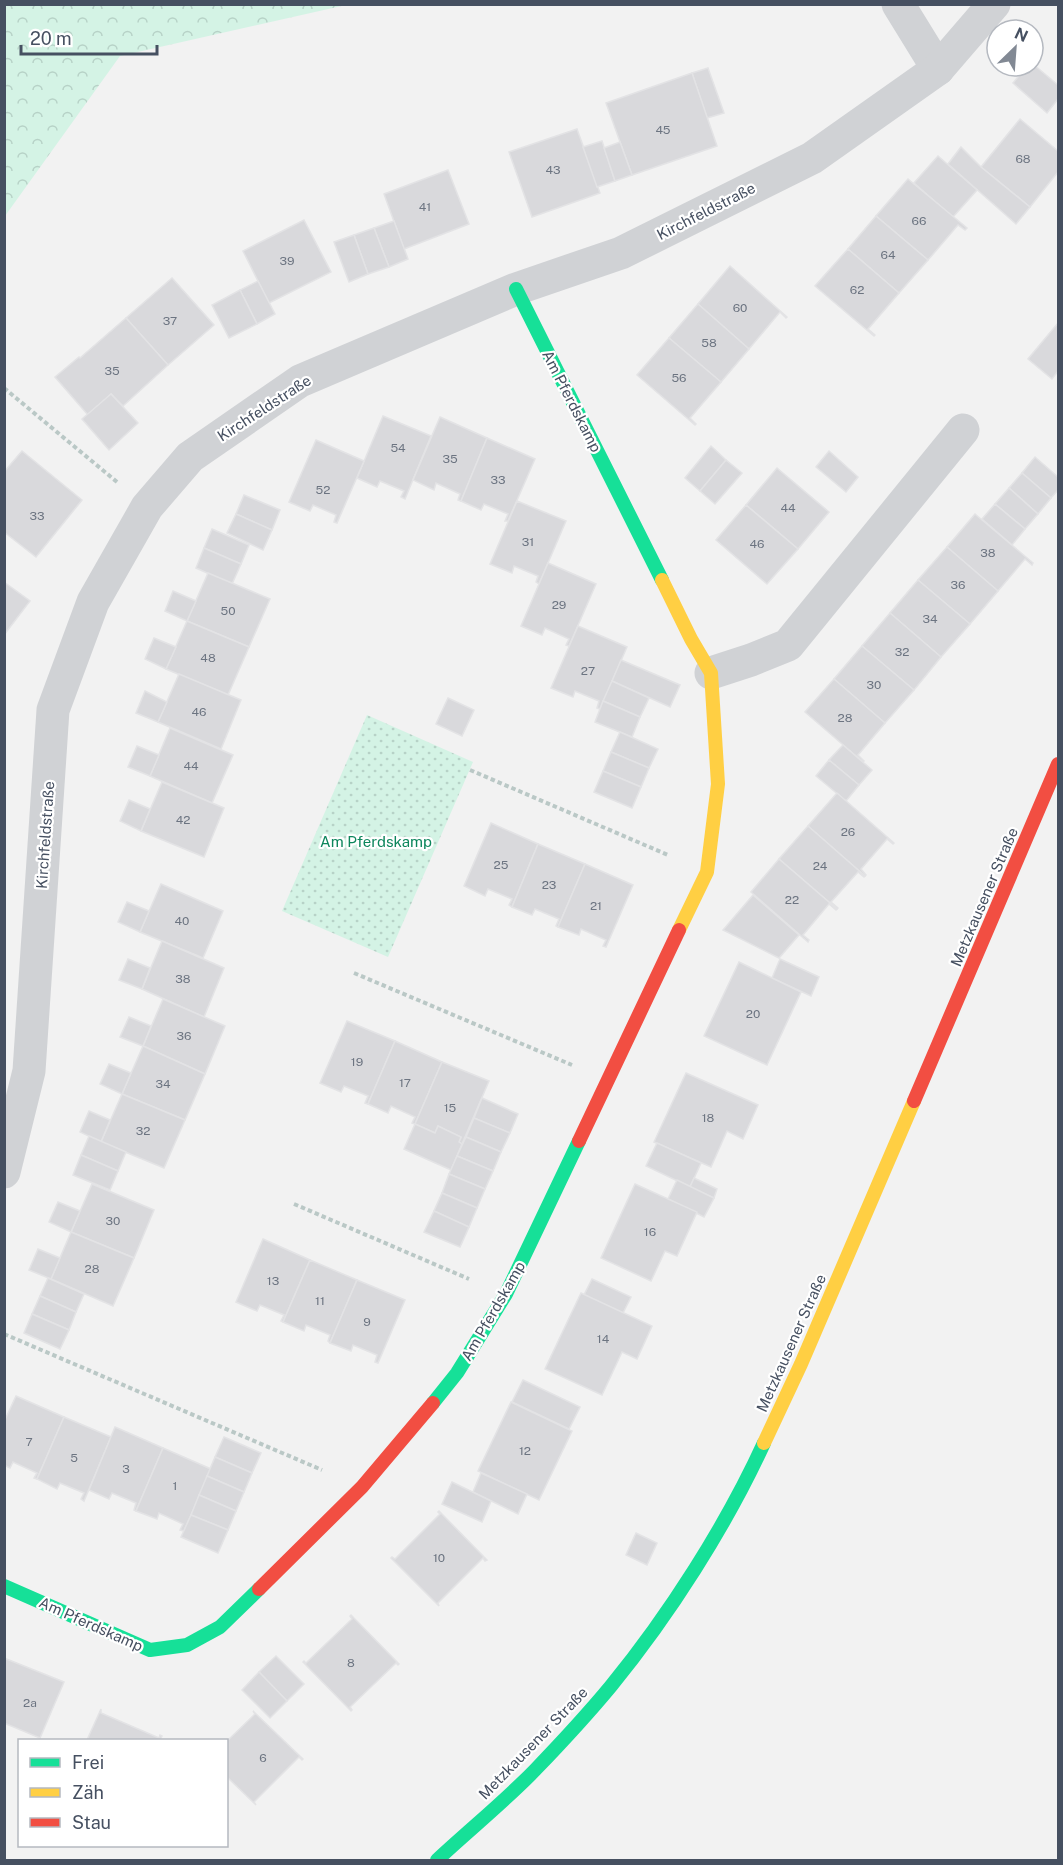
<svg xmlns="http://www.w3.org/2000/svg" width="1063" height="1865" viewBox="0 0 1063 1865" font-family="'Public Sans',sans-serif">
<style>
.forest{fill:url(#forest-crowns)}
.park{fill:url(#park-dots)}
.building{fill:#d9d9dc;stroke:#e3e3e5;stroke-width:1.5}
.lines{fill:none;stroke-linecap:round;stroke-linejoin:round}
.path{stroke:#bac8c6;stroke-width:4;stroke-dasharray:4.5 3;stroke-linecap:butt}
.street{stroke:#d0d2d5;stroke-width:33}
.fast{stroke:#16e098;stroke-width:14}
.slow{stroke:#ffcf43;stroke-width:14}
.jam{stroke:#f24e42;stroke-width:14}
.labels{text-anchor:middle;dominant-baseline:central;stroke-width:4.5;stroke-linejoin:round;paint-order:stroke}
.number-label{font-size:12px;fill:#6c7481}
.street-label{font-size:15px;fill:#465061;stroke:#fff}
.park-label{font-size:15px;fill:#0d865c;stroke:#fff}
</style>
<defs>
<pattern id="forest-crowns" width="20" height="18" patternUnits="userSpaceOnUse" patternTransform="scale(1.5)"><rect width="20" height="18" fill="#d4f3e5"/><path d="M2 6a3 3 0 1 1 6 0M12 15a3 3 0 1 1 6 0" fill="none" stroke="#b7d2c7"/></pattern>
<pattern id="park-dots" width="8" height="8" patternUnits="userSpaceOnUse" patternTransform="scale(1.5)"><rect width="8" height="8" fill="#d4f3e5"/><path d="M2 2h.1M6 6h.1" fill="none" stroke="#b7d2c7" stroke-width="1.8" stroke-linecap="round"/></pattern>
</defs>
<rect width="100%" height="100%" fill="#f2f2f2"/>
<!-- forest -->
<path class="forest" d="M5 4H346V5L120 56 5 216Z"/>
<!-- park -->
<path class="park" d="M367 715 473 762 388 957 282 911Z"/>
<!-- building -->
<g class="building">
<path d="M1033 64 1058 85V99L1047 113 1013 83 1027 66H1033Z"/>
<path d="M708 68 724 113 707 118 692 73Z"/>
<path d="M692 73 717 146 632 175 606 103Z"/>
<path d="M1020 119 1058 151V172L1030 207 981 167Z"/>
<path d="M577 129 600 193 532 217 509 152Z"/>
<path d="M602 141 615 181 597 187 583 147Z"/>
<path d="M620 142 632 175 615 181 604 148Z"/>
<path d="M961 147 981 167 1030 207 1016 224 948 164Z"/>
<path d="M938 156 977 190 953 217 914 183Z"/>
<path d="M448 170 469 224 404 249 384 194Z"/>
<path d="M908 179 967 228 965 230 958 225 928 260 876 216Z"/>
<path d="M876 216 928 260 899 293 848 249Z"/>
<path d="M304 220 331 272 269 303 243 251Z"/>
<path d="M394 221 408 259 389 267 374 228Z"/>
<path d="M374 228 389 267 368 274 354 235Z"/>
<path d="M354 235 368 274 349 282 334 242Z"/>
<path d="M848 249 899 293 868 329 875 335 874 336 815 286Z"/>
<path d="M730 266 787 317 786 318 780 312 749 349 698 304Z"/>
<path d="M172 278 214 325 168 365 126 318Z"/>
<path d="M258 281 275 314 257 324 240 290Z"/>
<path d="M240 290 257 324 229 338 212 305Z"/>
<path d="M698 304 749 349 721 382 669 338Z"/>
<path d="M126 318 168 365 123 406 111 394 88 415 55 377 79 357 80 358Z"/>
<path d="M1058 323V371L1052 379 1028 359Z"/>
<path d="M669 338 721 382 690 418 696 424 695 425 637 375Z"/>
<path d="M111 394 138 423 109 450 82 419Z"/>
<path d="M383 416 431 436 405 499 401 497 404 491 380 481 377 487 357 478Z"/>
<path d="M440 417 487 438 461 501 458 500 460 494 436 483 434 490 413 480Z"/>
<path d="M487 438 535 459 508 521H505L508 514 484 504 481 510 461 501Z"/>
<path d="M316 440 364 461 337 523 334 522 336 515 313 505 310 511 289 502Z"/>
<path d="M711 446 726 460 700 491 685 478Z"/>
<path d="M22 451 82 500 36 557 4 532V472Z"/>
<path d="M829 451 858 477 846 492 816 467Z"/>
<path d="M1035 457 1058 477V490L1051 498 1022 473Z"/>
<path d="M726 460 742 473 715 504 700 491Z"/>
<path d="M777 468 829 512 798 549 746 505Z"/>
<path d="M1022 473 1051 498 1038 514 1009 488Z"/>
<path d="M1009 488 1038 514 1025 529 995 504Z"/>
<path d="M244 495 280 510 272 530 236 514Z"/>
<path d="M517 501 566 521 539 584 536 582 538 576 514 566 512 573 490 564Z"/>
<path d="M995 504 1025 529 1012 545 982 519Z"/>
<path d="M746 505 798 549 767 584 716 540Z"/>
<path d="M236 514 272 530 263 550 227 533Z"/>
<path d="M975 514 1033 563 1032 565 1025 559 998 591 947 547Z"/>
<path d="M212 529 249 545 241 564 204 548Z"/>
<path d="M947 547 998 591 970 624 918 580Z"/>
<path d="M204 548 241 564 232 584 196 568Z"/>
<path d="M548 563 596 584 569 646 566 645 569 639 545 628 542 635 521 626Z"/>
<path d="M208 573 270 599 249 647 187 621Z"/>
<path d="M918 580 970 624 941 657 890 613Z"/>
<path d="M4 582 30 601 4 635Z"/>
<path d="M173 591 196 601 187 621 165 611Z"/>
<path d="M890 613 941 657 914 690 862 646Z"/>
<path d="M187 621 249 647 228 695 166 669Z"/>
<path d="M578 626 627 647 600 709 597 708 599 701 575 691 573 697 551 688Z"/>
<path d="M154 638 176 647 166 669 145 659Z"/>
<path d="M862 646 914 690 885 723 834 679Z"/>
<path d="M621 660 680 685 670 707 612 681Z"/>
<path d="M179 674 241 700 221 749 158 722Z"/>
<path d="M834 679 885 723 858 755 864 761 863 762 805 712Z"/>
<path d="M612 681 649 698 640 717 603 701Z"/>
<path d="M145 691 167 702 158 722 136 713Z"/>
<path d="M448 698 474 710 462 736 436 724Z"/>
<path d="M603 701 640 717 632 737 595 722Z"/>
<path d="M170 728 233 755 212 803 150 776Z"/>
<path d="M620 732 658 749 649 768 611 752Z"/>
<path d="M843 745 872 770 859 785 829 760Z"/>
<path d="M137 746 159 755 150 776 128 767Z"/>
<path d="M611 752 649 768 641 787 603 771Z"/>
<path d="M829 760 859 785 846 801 816 776Z"/>
<path d="M603 771 641 787 632 808 594 792Z"/>
<path d="M162 782 224 808 204 857 141 831Z"/>
<path d="M837 793 894 843 893 844 887 839 861 869 866 875 865 876 808 826Z"/>
<path d="M129 800 150 809 141 831 120 821Z"/>
<path d="M491 823 538 844 512 907 509 905 512 899 488 889 485 896 464 886Z"/>
<path d="M808 826 865 876 864 877 858 872 831 902 838 908 837 909 779 859Z"/>
<path d="M538 844 585 864 558 927 556 926 559 919 535 909 532 915 512 907Z"/>
<path d="M779 859 837 909 836 910 829 904 803 935 809 940 808 942 751 892Z"/>
<path d="M585 864 633 885 606 947 603 946 606 940 581 929 579 935 558 927Z"/>
<path d="M161 884 223 911 203 958 140 932Z"/>
<path d="M753 895 799 935 779 958 723 930Z"/>
<path d="M127 902 149 911 140 932 118 922Z"/>
<path d="M162 941 224 968 204 1017 142 989Z"/>
<path d="M128 959 150 968 142 989 119 980Z"/>
<path d="M780 959 819 977 811 996 772 978Z"/>
<path d="M739 962 801 992 767 1065 704 1036Z"/>
<path d="M163 999 225 1026 205 1074 143 1046Z"/>
<path d="M129 1017 151 1026 143 1046 120 1037Z"/>
<path d="M347 1021 395 1041 368 1104 365 1103 368 1096 344 1086 341 1092 320 1083Z"/>
<path d="M395 1041 442 1062 415 1124 412 1123 415 1117 391 1106 388 1113 368 1104Z"/>
<path d="M143 1046 205 1074 185 1120 122 1094Z"/>
<path d="M442 1062 489 1081 462 1144 459 1142 461 1137 438 1126 435 1133 415 1124Z"/>
<path d="M109 1064 131 1073 122 1094 100 1084Z"/>
<path d="M686 1073 758 1105 743 1139 727 1131 711 1167 654 1142Z"/>
<path d="M122 1094 185 1120 164 1168 101 1142Z"/>
<path d="M482 1098 518 1114 510 1133 474 1118Z"/>
<path d="M89 1111 110 1120 101 1142 80 1132Z"/>
<path d="M474 1118 510 1133 501 1152 466 1137Z"/>
<path d="M415 1124 435 1133 438 1126 461 1137 459 1142 462 1144 451 1170 404 1149Z"/>
<path d="M89 1136 126 1152 118 1171 81 1155Z"/>
<path d="M466 1137 501 1152 493 1171 457 1156Z"/>
<path d="M657 1143 701 1163 690 1187 646 1166Z"/>
<path d="M81 1155 118 1171 110 1190 73 1175Z"/>
<path d="M457 1156 493 1171 485 1189 449 1174Z"/>
<path d="M449 1174 485 1189 477 1208 442 1193Z"/>
<path d="M694 1178 717 1189 714 1198 690 1187Z"/>
<path d="M677 1180 714 1198 704 1217 668 1199Z"/>
<path d="M92 1184 154 1210 134 1258 71 1232Z"/>
<path d="M635 1184 697 1212 677 1256 665 1251 651 1281 601 1258Z"/>
<path d="M442 1193 477 1208 469 1227 434 1211Z"/>
<path d="M58 1202 80 1211 71 1232 49 1222Z"/>
<path d="M434 1211 469 1227 460 1247 424 1232Z"/>
<path d="M71 1232 134 1258 113 1306 51 1279Z"/>
<path d="M263 1239 310 1260 283 1322 281 1321 284 1315 260 1305 257 1311 236 1302Z"/>
<path d="M38 1249 60 1258 51 1279 29 1270Z"/>
<path d="M310 1260 357 1280 330 1343 328 1341 330 1335 306 1325 304 1331 283 1322Z"/>
<path d="M48 1278 84 1294 76 1312 40 1296Z"/>
<path d="M592 1279 631 1297 623 1313 584 1295Z"/>
<path d="M357 1280 405 1300 378 1363 375 1362 377 1355 353 1345 351 1351 330 1343Z"/>
<path d="M581 1293 652 1326 637 1359 622 1352 602 1395 545 1369Z"/>
<path d="M40 1296 76 1312 69 1330 32 1314Z"/>
<path d="M32 1314 69 1330 60 1349 24 1333Z"/>
<path d="M523 1380 580 1407 569 1429 512 1402Z"/>
<path d="M16 1396 64 1417 37 1479 34 1478 37 1473 13 1462 10 1468 4 1465V1422Z"/>
<path d="M511 1402 572 1431 539 1500 478 1471Z"/>
<path d="M64 1417 111 1437 84 1501 81 1499 84 1493 60 1483 57 1489 37 1479Z"/>
<path d="M115 1427 163 1448 136 1511 134 1510 136 1503 112 1493 109 1499 89 1490Z"/>
<path d="M224 1437 261 1453 252 1473 215 1457Z"/>
<path d="M163 1448 211 1469 184 1531 180 1530 183 1524 159 1513 157 1519 136 1511Z"/>
<path d="M215 1457 252 1473 244 1492 207 1476Z"/>
<path d="M481 1473 527 1494 518 1514 473 1492Z"/>
<path d="M207 1476 244 1492 236 1511 199 1495Z"/>
<path d="M452 1482 491 1501 482 1522 442 1504Z"/>
<path d="M199 1495 236 1511 228 1530 191 1515Z"/>
<path d="M439 1511 487 1560 485 1561 483 1558 438 1603 439 1606 391 1558 392 1557 395 1559 440 1514 438 1512Z"/>
<path d="M191 1515 228 1530 218 1553 181 1537Z"/>
<path d="M636 1533 657 1543 647 1565 626 1555Z"/>
<path d="M351 1615 399 1664 398 1665 396 1663 350 1707 352 1710 351 1711 303 1662 304 1661 306 1663 352 1619 350 1616Z"/>
<path d="M276 1656 304 1684 287 1701 259 1672Z"/>
<path d="M4 1658 64 1682 40 1738 4 1723Z"/>
<path d="M259 1672 287 1701 270 1718 242 1690Z"/>
<path d="M101 1709V1713L159 1738 160 1735 162 1736 160 1740H87Z"/>
<path d="M253 1711 303 1759 302 1760 299 1757 254 1802 256 1805 226 1776V1742L255 1714Z"/>
</g>
<g class="lines">
<!-- path -->
<g class="path">
<path d="M4 388 117 482"/>
<path d="M470 770 668 855"/>
<path d="M354 973 572 1065"/>
<path d="M294 1204 469 1279"/>
<path d="M4 1334 322 1470"/>
</g>
<!-- street -->
<g class="street">
<path d="M898 4 938 69"/>
<path d="M711 673 751 660 788 645 963 430"/>
<path d="M4 1172 29 1071 53 710 93 602 147 507 190 457 300 381 516 289 621 253 812 158 938 69 994 4"/>
</g>
<!-- fast -->
<g class="fast">
<path d="M516 289 662 580"/>
<path d="M433 1403 457 1373 506 1294 579 1141"/>
<path d="M4 1586 150 1650 187 1645 220 1627 259 1589"/>
<path d="M437 1860C469 1830 504 1802 535 1770 561 1743 587 1715 611 1686 669 1615 726 1526 764 1443"/>
</g>
<!-- slow -->
<g class="slow">
<path d="M662 580 691 639 711 673 718 784 707 872 679 930"/>
<path d="M764 1443 801 1364 914 1101"/>
</g>
<!-- jam -->
<g class="jam">
<path d="M914 1101 1058 764"/>
<path d="M579 1141 679 930"/>
<path d="M259 1589 362 1487 433 1403"/>
</g>
</g>
<g class="labels">
<!-- number labels -->
<g class="number-label">
<text x="663" y="130">45</text>
<text x="1023" y="159">68</text>
<text x="553" y="170">43</text>
<text x="425" y="207">41</text>
<text x="919" y="221">66</text>
<text x="888" y="255">64</text>
<text x="287" y="261">39</text>
<text x="857" y="290">62</text>
<text x="740" y="308">60</text>
<text x="170" y="321">37</text>
<text x="709" y="343">58</text>
<text x="112" y="371">35</text>
<text x="679" y="378">56</text>
<text x="398" y="448">54</text>
<text x="450" y="459">35</text>
<text x="498" y="480">33</text>
<text x="323" y="490">52</text>
<text x="788" y="508">44</text>
<text x="37" y="516">33</text>
<text x="528" y="542">31</text>
<text x="757" y="544">46</text>
<text x="988" y="553">38</text>
<text x="958" y="585">36</text>
<text x="559" y="605">29</text>
<text x="228" y="611">50</text>
<text x="930" y="619">34</text>
<text x="902" y="652">32</text>
<text x="208" y="658">48</text>
<text x="588" y="671">27</text>
<text x="874" y="685">30</text>
<text x="199" y="712">46</text>
<text x="845" y="718">28</text>
<text x="191" y="766">44</text>
<text x="183" y="820">42</text>
<text x="848" y="832">26</text>
<text x="501" y="865">25</text>
<text x="820" y="866">24</text>
<text x="549" y="885">23</text>
<text x="792" y="900">22</text>
<text x="596" y="906">21</text>
<text x="182" y="921">40</text>
<text x="183" y="979">38</text>
<text x="753" y="1014">20</text>
<text x="184" y="1036">36</text>
<text x="357" y="1062">19</text>
<text x="405" y="1083">17</text>
<text x="163" y="1084">34</text>
<text x="450" y="1108">15</text>
<text x="708" y="1118">18</text>
<text x="143" y="1131">32</text>
<text x="113" y="1221">30</text>
<text x="650" y="1232">16</text>
<text x="92" y="1269">28</text>
<text x="273" y="1281">13</text>
<text x="320" y="1301">11</text>
<text x="367" y="1322">9</text>
<text x="603" y="1339">14</text>
<text x="29" y="1442">7</text>
<text x="525" y="1451">12</text>
<text x="74" y="1458">5</text>
<text x="126" y="1469">3</text>
<text x="175" y="1486">1</text>
<text x="439" y="1558">10</text>
<text x="351" y="1663">8</text>
<text x="30" y="1703">2a</text>
<text x="263" y="1758">6</text>
</g>
<!-- street labels -->
<g class="street-label">
<text transform="translate(706 211) rotate(-27)">Kirchfeldstraße</text>
<text transform="translate(572 401) rotate(63)">Am Pferdskamp</text>
<text transform="translate(264 408) rotate(-33)">Kirchfeldstraße</text>
<text transform="translate(45 835) rotate(-86)">Kirchfeldstraße</text>
<text transform="translate(984 897) rotate(-67)">Metzkausener Straße</text>
<text transform="translate(493 1311) rotate(-60)">Am Pferdskamp</text>
<text transform="translate(791 1343) rotate(-66)">Metzkausener Straße</text>
<text transform="translate(91 1624) rotate(24)">Am Pferdskamp</text>
<text transform="translate(533 1743) rotate(-46)">Metzkausener Straße</text>
</g>
<!-- park labels -->
<g class="park-label">
<text x="376" y="841">Am Pferdskamp</text>
</g>
</g>
<!-- border -->
<rect width="1063" height="1865" fill="none" stroke="#465061" stroke-width="12"/>
<!-- legend -->
<rect x="18" y="1739" width="210" height="108" fill="#ffffff" stroke="#b5b9c0" stroke-width="1.5"/>
<rect x="30" y="1758" width="30" height="9" fill="#16e098" stroke="#b5b9c0" stroke-width="1.5"/>
<text x="72" y="1769" font-size="18" fill="#465061">Frei</text>
<rect x="30" y="1788" width="30" height="9" fill="#ffcf43" stroke="#b5b9c0" stroke-width="1.5"/>
<text x="72" y="1799" font-size="18" fill="#465061">Zäh</text>
<rect x="30" y="1818" width="30" height="9" fill="#f24e42" stroke="#b5b9c0" stroke-width="1.5"/>
<text x="72" y="1829" font-size="18" fill="#465061">Stau</text>
<!-- north arrow -->
<g transform="translate(1015 48) rotate(25)"><circle r="28" fill="#ffffff" stroke="#b5b9c0" stroke-width="1.5"/>
<path d="M0-4.5L10 22L0 15L-10 22Z" fill="#828994"/>
<text y="-9" font-size="16" font-weight="bold" text-anchor="middle" fill="#465061">N</text>
</g>
<!-- scale -->
<path d="M21 45v9h136v-9" fill="none" stroke="#465061" stroke-width="3"/>
<text x="30" y="45" font-size="18" fill="#465061" stroke="#ffffff" stroke-width="4.5" paint-order="stroke">20 m</text>
</svg>
